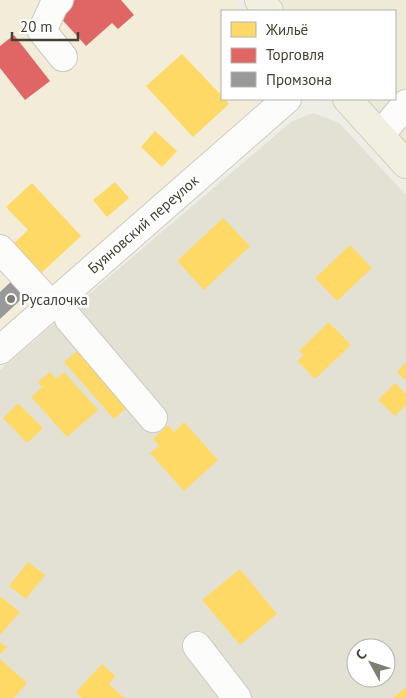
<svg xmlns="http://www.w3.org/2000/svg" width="406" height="698" viewBox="0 0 406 698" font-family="'PT Sans',sans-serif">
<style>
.residential{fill:#e3e1d3;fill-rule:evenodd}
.commercial{fill:#f2ecd8}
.education{fill:#edead8}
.homes{fill:#ffd966}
.shops{fill:#e06666}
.industry{fill:#999}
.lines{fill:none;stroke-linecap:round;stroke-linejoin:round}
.minor-casing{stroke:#cccbc4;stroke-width:30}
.major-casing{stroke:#d1cdb3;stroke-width:30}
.minor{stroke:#fcfcfb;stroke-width:28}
.major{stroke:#f1efe2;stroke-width:28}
.poi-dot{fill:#807d72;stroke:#fff;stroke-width:2}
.labels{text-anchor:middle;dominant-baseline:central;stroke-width:5;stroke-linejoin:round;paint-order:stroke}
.street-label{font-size:15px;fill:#444033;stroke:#fff}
.poi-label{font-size:15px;fill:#444033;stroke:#fff;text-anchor:start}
</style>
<rect width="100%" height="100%" fill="#eeede6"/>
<!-- residential -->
<path class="residential" d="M313 113 339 123 406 195V698H0V370L291 122ZM356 648H386V678H356Z"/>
<!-- commercial -->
<path class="commercial" d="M0 0H233L243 11H222V99H263L0 333Z"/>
<!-- education -->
<path class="education" d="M276 0H406V144L365 99H395V11H286Z"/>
<!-- homes -->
<g class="homes">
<path d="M182 54 222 96V99H225L229 104 193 137 146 86Z"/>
<path d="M155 131 177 151 162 167 141 147Z"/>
<path d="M115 182 129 198 107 217 93 200Z"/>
<path d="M32 183 81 236 39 275 12 245 28 230 6 207Z"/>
<path d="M223 218 250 246 204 290 177 261Z"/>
<path d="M350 245 372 268 337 301 315 278Z"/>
<path d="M329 322 351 345 315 379 297 361 304 355 299 351Z"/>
<path d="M82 347 131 404 114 419 64 362Z"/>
<path d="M406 362V381L397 372Z"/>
<path d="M50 372 56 379 64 372 98 410 67 437 31 397 42 387 38 382Z"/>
<path d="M395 383 406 394V405L395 416 378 400Z"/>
<path d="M18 403 43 428 27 443 3 418Z"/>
<path d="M184 422 218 460 184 491 150 453 159 446 153 439 168 425 174 432Z"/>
<path d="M28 562 45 575 26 599 9 586Z"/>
<path d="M240 569 277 614 240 645 202 600Z"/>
<path d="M0 596 20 612 0 635Z"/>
<path d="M0 642 7 647 0 655Z"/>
<path d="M0 659 27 683 14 698H0Z"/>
<path d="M102 664 115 676 109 684 124 698H82L76 692Z"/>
<path d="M406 687V698H393Z"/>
</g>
<!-- shops -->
<g class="shops">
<path d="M75 0H121L134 15 118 29 112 23 86 46 58 15Z"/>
<path d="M14 35 50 81 25 100 0 68V46Z"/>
</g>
<!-- industry -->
<path class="industry" d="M16 277 29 292 0 319V292Z"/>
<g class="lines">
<defs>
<g id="minor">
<path d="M59 0 54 5 42 31 63 57"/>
<path d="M380 135 406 104"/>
<path d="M0 249 51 305"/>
<path d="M69 319 153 418"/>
<path d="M0 350 287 99"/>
<path d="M197 646 237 698"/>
</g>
<g id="major">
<path d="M259 0 269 11"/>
<path d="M347 99 406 164"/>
</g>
</defs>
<!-- minor casing -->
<use href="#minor" class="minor-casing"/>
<!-- major casing -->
<use href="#major" class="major-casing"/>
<!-- minor -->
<use href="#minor" class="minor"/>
<!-- major -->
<use href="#major" class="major"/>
</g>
<!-- markers -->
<circle class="poi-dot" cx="11" cy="299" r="5"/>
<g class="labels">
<!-- street labels -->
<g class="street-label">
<text transform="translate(143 224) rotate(-41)">Буяновский переулок</text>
</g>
<!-- poi labels -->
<g class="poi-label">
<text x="21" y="299">Русалочка</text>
</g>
</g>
<!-- legend -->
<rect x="221" y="10" width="175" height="90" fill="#ffffff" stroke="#b4b3ad"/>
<rect x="231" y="22" width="25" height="15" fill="#ffd966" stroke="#b4b3ad"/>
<text x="266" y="35" font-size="15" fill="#444033">Жильё</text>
<rect x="231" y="48" width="25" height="15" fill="#e06666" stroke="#b4b3ad"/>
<text x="266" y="60" font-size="15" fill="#444033">Торговля</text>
<rect x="231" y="72" width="25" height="15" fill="#999999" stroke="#b4b3ad"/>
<text x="266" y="85" font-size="15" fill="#444033">Промзона</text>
<!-- north arrow -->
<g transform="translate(371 663) rotate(310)"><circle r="24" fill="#ffffff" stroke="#b4b3ad"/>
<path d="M0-4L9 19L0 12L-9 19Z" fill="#807d72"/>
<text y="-8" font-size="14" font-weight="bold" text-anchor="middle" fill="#444033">С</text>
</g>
<!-- scale -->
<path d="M12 32v8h66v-8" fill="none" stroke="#444033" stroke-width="2.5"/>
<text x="20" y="32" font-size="15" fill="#444033" stroke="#ffffff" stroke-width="4" paint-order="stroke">20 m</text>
</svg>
